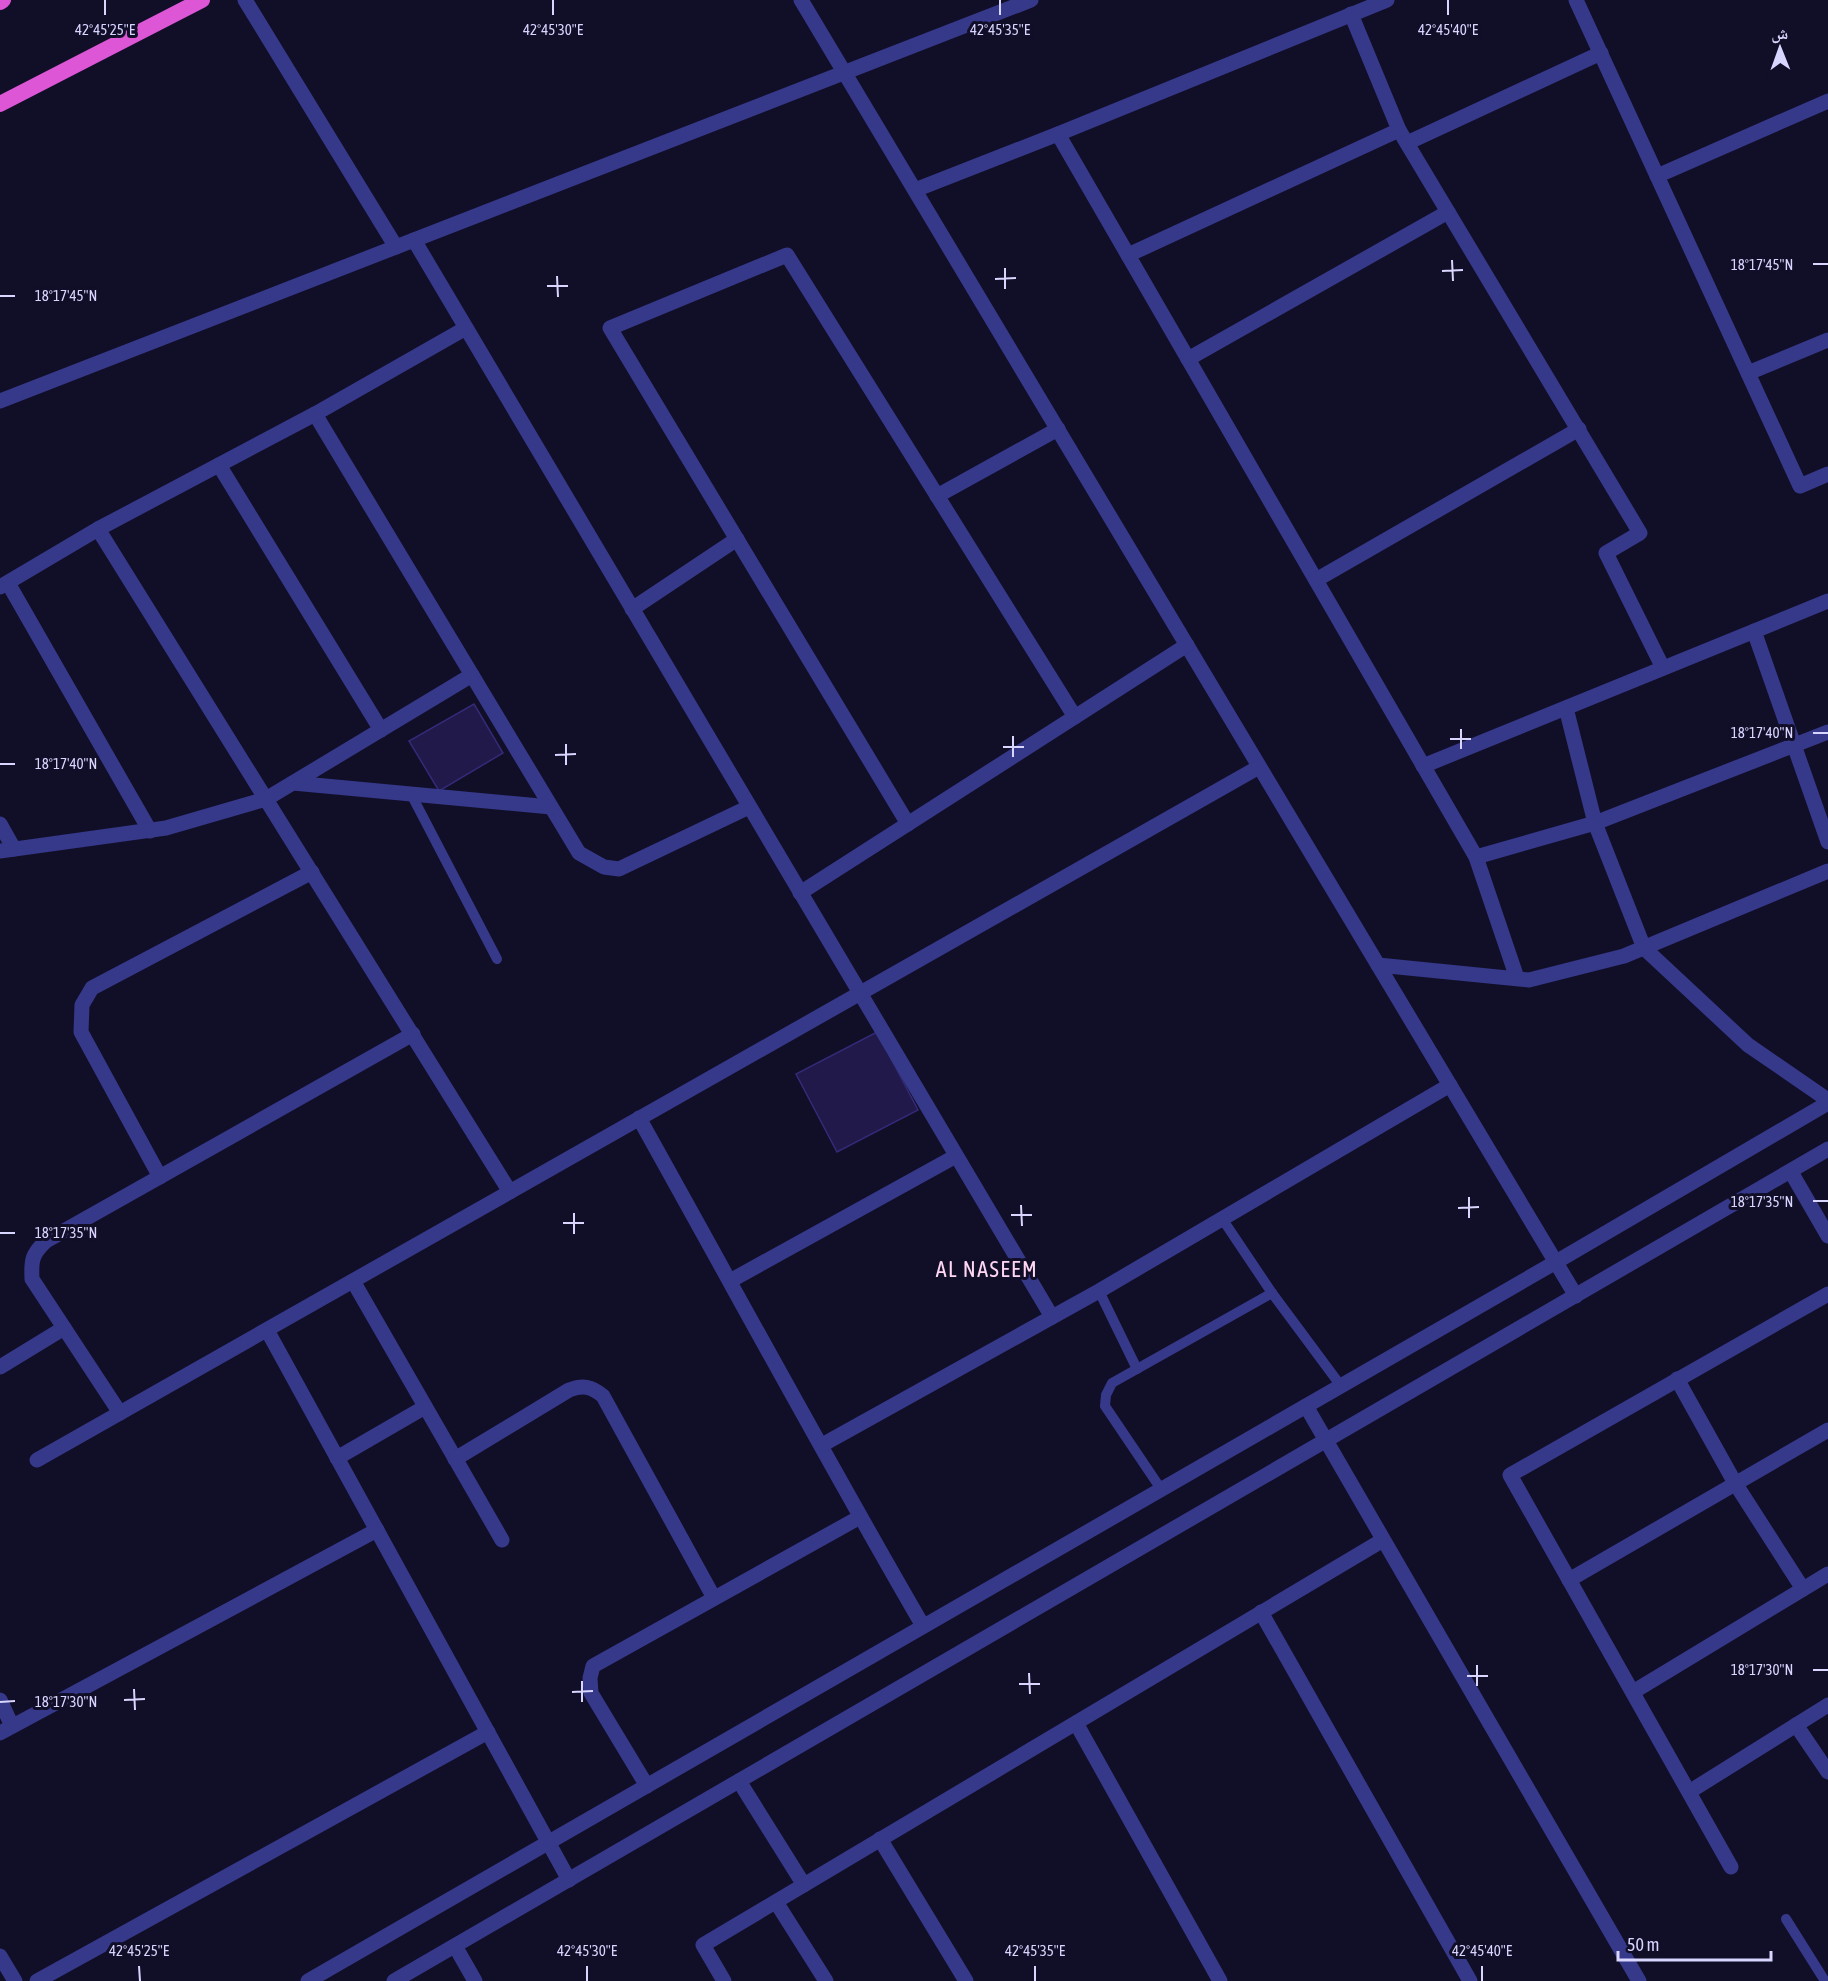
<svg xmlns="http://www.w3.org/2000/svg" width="1828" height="1981" viewBox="0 0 1828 1981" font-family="'Asap Condensed','Noto Naskh Arabic',sans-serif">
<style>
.building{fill:#20194a;stroke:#342a78;stroke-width:1.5}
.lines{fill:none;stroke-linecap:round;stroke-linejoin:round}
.service{stroke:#36388a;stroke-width:10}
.minor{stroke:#36388a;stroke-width:15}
.trunk{stroke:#dc56d6;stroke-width:16}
.ticks{fill:none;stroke:#d8d5ff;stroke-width:2}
.labels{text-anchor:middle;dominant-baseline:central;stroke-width:6;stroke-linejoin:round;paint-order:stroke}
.neighbourhood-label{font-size:22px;letter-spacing:1.5px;fill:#ffd7f3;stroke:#110e28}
.ticks-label{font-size:15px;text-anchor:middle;fill:#d8d5ff;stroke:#110e28;stroke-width:6;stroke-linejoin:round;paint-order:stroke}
</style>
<rect width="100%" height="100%" fill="#110e28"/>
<!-- building -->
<g class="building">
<path d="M474 704 503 753 439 791 409 741Z"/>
<path d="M877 1032 918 1110 837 1152 796 1074Z"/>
</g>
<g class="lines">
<!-- service -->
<g class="service">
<path d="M411 794 497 959"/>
<path d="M1223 1220 1272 1293 1341 1386"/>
<path d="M1099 1291 1137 1369"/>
<path d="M1161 1489 1105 1406 1106 1395 1112 1383 1272 1293"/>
<path d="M1786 1919 1825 1981"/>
</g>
<!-- minor -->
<g class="minor">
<path d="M245 0 396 247"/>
<path d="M801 0 1576 1296"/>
<path d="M1576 0 1800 486 1828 474"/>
<path d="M1351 14 1399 130 1640 533 1606 553 1663 668"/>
<path d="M1058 134 1476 857 1517 978"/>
<path d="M1407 143 1601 53"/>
<path d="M1657 176 1828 101"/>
<path d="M915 190 1058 134 1387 0"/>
<path d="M414 240 1052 1317"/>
<path d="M1128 255 1399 130"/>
<path d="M1188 359 1448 212"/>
<path d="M1748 373 1828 340"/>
<path d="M0 401 1031 0"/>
<path d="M315 414 579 853 604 867 619 869 749 807"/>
<path d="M219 465 381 730"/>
<path d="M937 496 1058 429"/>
<path d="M98 529 510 1192"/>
<path d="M1316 580 1579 429"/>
<path d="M8 583 150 831"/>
<path d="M0 587 98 529 315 414 466 328"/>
<path d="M632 609 737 539"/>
<path d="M1754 631 1828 842"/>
<path d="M1566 708 1595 823 1644 948 1748 1045 1828 1100"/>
<path d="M1423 766 1828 601"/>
<path d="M293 783 551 807"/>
<path d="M0 824 14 849"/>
<path d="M908 824 610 328 787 255 1075 717"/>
<path d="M0 851 166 828 266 799 472 675"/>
<path d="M1476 857 1595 823 1828 732"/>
<path d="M800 893 1187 645"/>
<path d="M1378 965 1529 980 1624 956 1828 871"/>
<path d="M639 1118C734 1288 826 1459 923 1626"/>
<path d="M1791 1172 1828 1236"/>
<path d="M160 1177 81 1032 82 1005 92 988 312 872"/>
<path d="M353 1281 502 1540"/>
<path d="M730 1281 956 1156"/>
<path d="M267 1330 569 1880"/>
<path d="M0 1367 64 1328"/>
<path d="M1677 1379 1735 1483 1803 1589"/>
<path d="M1306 1406 1639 1981"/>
<path d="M120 1413 32 1279C31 1260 32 1254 46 1241L413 1034"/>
<path d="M822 1445 1099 1291 1450 1085"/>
<path d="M337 1458 425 1407"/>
<path d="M455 1459 569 1390C583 1385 591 1386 603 1396L714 1598"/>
<path d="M37 1460 1259 767"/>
<path d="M1569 1580 1828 1430"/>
<path d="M1261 1612 1470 1981"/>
<path d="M1633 1692 1828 1574"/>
<path d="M0 1700 12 1726"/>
<path d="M1076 1723 1220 1981"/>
<path d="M1796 1725 1828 1772"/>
<path d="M0 1733 377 1530"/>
<path d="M739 1781 804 1885"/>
<path d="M647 1786 591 1693 590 1678 593 1666 860 1517"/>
<path d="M1689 1792 1828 1705"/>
<path d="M880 1839 966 1981"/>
<path d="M1731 1867 1510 1475 1828 1294"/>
<path d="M776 1902 826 1981"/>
<path d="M455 1946 475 1981"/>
<path d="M0 1956 15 1981"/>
<path d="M37 1981 488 1732"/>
<path d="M308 1981 1556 1262 1828 1103"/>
<path d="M394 1981 1828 1149"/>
<path d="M724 1981 703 1945 1383 1540"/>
</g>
<!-- trunk -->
<g class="trunk">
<path d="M0 2 3 0"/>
<path d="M0 104 202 0"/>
</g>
</g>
<!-- ticks -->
<path class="ticks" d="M105 0V15M553 0V15M1000 0V15M1448 0V15M1452 260 1453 281M1813 264H1828M1005 268V289M1442 271 1463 270M557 276 558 297M995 279 1016 278M547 286H568M0 296H15M1461 729V749M1813 733H1828M1013 736V757M1450 739H1471M566 744V765M1003 747H1024M555 755 576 754M0 764H15M1469 1197V1218M1813 1201H1828M1021 1205 1022 1226M1458 1208 1479 1207M574 1213V1234M1011 1215H1032M563 1223H584M0 1233H15M1477 1665V1686M1813 1670H1828M1029 1673 1030 1694M1467 1676H1488M582 1681V1702M1019 1684H1040M134 1689 135 1710M572 1692 593 1691M124 1700 145 1699M0 1702 15 1701M139 1966 140 1981M587 1966V1981M1035 1966V1981M1482 1966V1981"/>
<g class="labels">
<!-- neighbourhood labels -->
<g class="neighbourhood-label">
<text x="987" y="1269">AL NASEEM</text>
</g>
</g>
<g class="ticks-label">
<text x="105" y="35">42°45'25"E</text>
<text x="553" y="35">42°45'30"E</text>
<text x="1000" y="35">42°45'35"E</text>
<text x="1448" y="35">42°45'40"E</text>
<text x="1762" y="270">18°17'45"N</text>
<text x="66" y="301">18°17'45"N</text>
<text x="1762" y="738">18°17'40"N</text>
<text x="66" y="769">18°17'40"N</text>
<text x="1762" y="1207">18°17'35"N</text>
<text x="66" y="1238">18°17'35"N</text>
<text x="1762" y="1675">18°17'30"N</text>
<text x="66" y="1707">18°17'30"N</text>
<text x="139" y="1956">42°45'25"E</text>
<text x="587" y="1956">42°45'30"E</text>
<text x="1035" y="1956">42°45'35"E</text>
<text x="1482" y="1956">42°45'40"E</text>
</g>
<!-- north arrow -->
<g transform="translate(1780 48) rotate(359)" stroke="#110e28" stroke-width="4.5" paint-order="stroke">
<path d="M0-4.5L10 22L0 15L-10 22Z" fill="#d8d5ff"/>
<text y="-9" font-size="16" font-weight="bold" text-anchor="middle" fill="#d8d5ff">ش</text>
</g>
<!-- scale -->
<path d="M1618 1951v9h153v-9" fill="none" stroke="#d8d5ff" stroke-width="3"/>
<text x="1627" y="1951" font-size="18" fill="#d8d5ff" stroke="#110e28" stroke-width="4.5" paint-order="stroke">50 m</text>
</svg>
